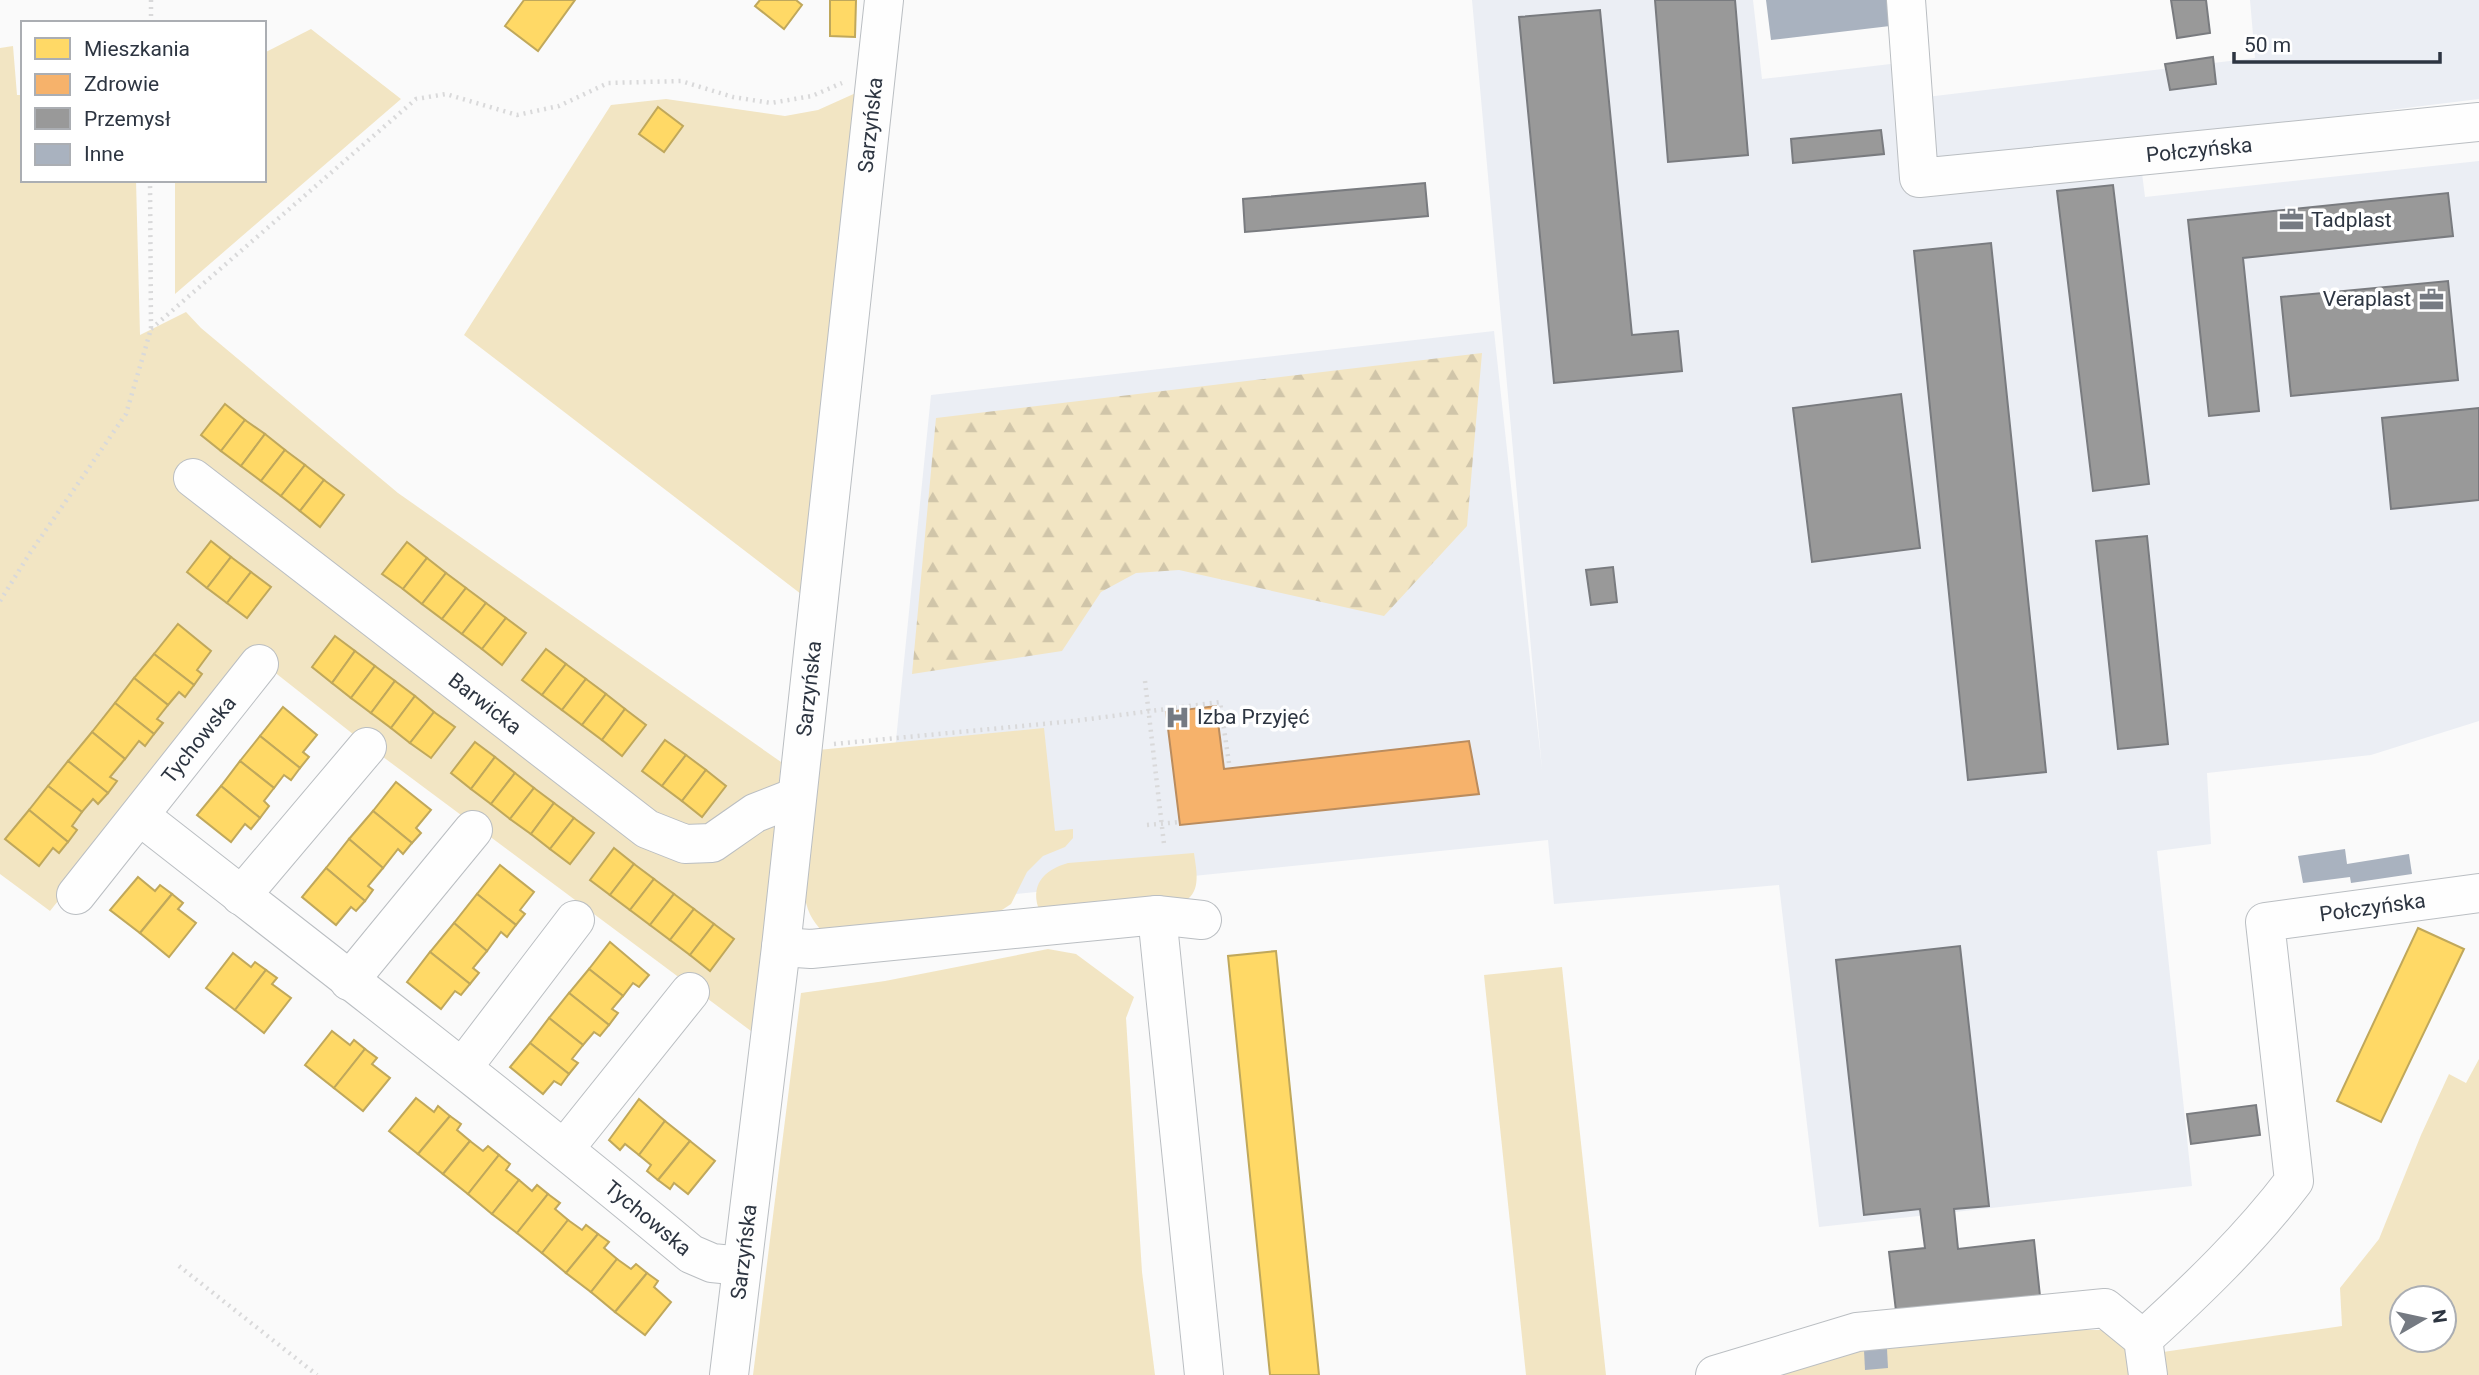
<svg xmlns="http://www.w3.org/2000/svg" width="2479" height="1375" viewBox="0 0 2479 1375" font-family="Roboto,sans-serif">
<style>
.built{fill:#ebeef4}
.green{fill:#f2e5c3;fill-rule:evenodd}
.forest{fill:url(#forest-firs)}
.homes{fill:#ffd966;stroke:#c0a85b;stroke-width:2}
.health{fill:#f6b26b;stroke:#ba8c5e;stroke-width:2}
.industry{fill:#999;stroke:#797b7f;stroke-width:2}
.building{fill:#a9b2bf}
.lines{fill:none;stroke-linecap:round;stroke-linejoin:round}
.minor-casing{stroke:#babec2;stroke-width:40}
.path{stroke:#d9d9da;stroke-width:4.5;stroke-dasharray:2 5;stroke-linecap:butt}
.minor{stroke:#fefefe;stroke-width:38}
.labels{text-anchor:middle;dominant-baseline:central;stroke-width:7;stroke-linejoin:round;paint-order:stroke}
.street-label{font-size:21px;fill:#2d3541;stroke:#fff}
.poi-label{font-size:21px;fill:#2d3541;stroke:#fff;text-anchor:start}
</style>
<defs>
<pattern id="forest-firs" width="22" height="20" patternUnits="userSpaceOnUse" patternTransform="scale(1.75)"><rect width="22" height="20" fill="#f2e5c3"/><path d="M5 1l3.5 6h-7zM16 11l3.5 6h-7z" fill="#d0c5a9"/></pattern>
</defs>
<rect width="100%" height="100%" fill="#fafafa"/>
<!-- built -->
<path class="built" d="M1472 0H1753L1762 79 1899 63 1901 100 2255 58 2250 0H2479V99L2138 141 2145 197 2479 161V721L2371 755 2207 773 2211 844 2157 851 2192 1186 1819 1227 1779 885 1554 904 1548 840 879 908 931 395 1494 331 1542 769Z"/>
<!-- green -->
<g class="green">
<path d="M311 29 401 99 175 294V180H264V53Z"/>
<path d="M13 46 17 95H23V180H136L140 335 186 312 201 328 398 493 781 762 755 1034 363 742 254 656 50 911 0 874V48Z"/>
<path d="M858 92 801 594 464 335 611 105 666 99 785 116 818 110Z"/>
<path d="M1044 728 1055 831 1073 829V838L1065 847 1043 856 1027 872 1011 904 984 922 824 933C811 920 806 909 804 891L818 750Z"/>
<path d="M1194 853C1196 869 1202 891 1185 901L1040 912C1029 886 1043 870 1068 863Z"/>
<path d="M1048 949 1076 954 1134 997 1126 1018 1142 1272 1155 1375H753L801 993 885 981Z"/>
<path d="M1562 967 1606 1375H1526L1484 975Z"/>
<path d="M2479 1059V1375H2166L2163 1352 2342 1326 2340 1288 2379 1239 2421 1135 2449 1074 2466 1083ZM2402 1298H2444V1340H2402Z"/>
<path d="M2062 1330H2102L2125 1347 2133 1375H1736L1846 1345Z"/>
</g>
<!-- forest -->
<path class="forest" d="M1482 353 1467 526 1384 616 1179 570 1136 573 1101 592 1062 651 912 674 936 418Z"/>
<!-- homes -->
<g class="homes">
<path d="M524 0H575L538 51 505 26Z"/>
<path d="M760 0H796L802 5 784 29 755 6Z"/>
<path d="M830 0H856L855 37 830 36Z"/>
<path d="M658 107 683 126 664 152 639 134Z"/>
<path d="M225 404 245 420 221 451 201 435Z"/>
<path d="M245 420 265 434 241 466 221 451Z"/>
<path d="M265 434 285 450 261 481 241 466Z"/>
<path d="M285 450 305 465 281 496 261 481Z"/>
<path d="M305 465 324 480 300 511 281 496Z"/>
<path d="M324 480 344 495 320 527 300 511Z"/>
<path d="M211 541 231 557 207 588 187 572Z"/>
<path d="M407 542 427 558 403 589 382 574Z"/>
<path d="M231 557 251 572 227 603 207 588Z"/>
<path d="M427 558 446 573 422 604 403 589Z"/>
<path d="M251 572 271 587 247 618 227 603Z"/>
<path d="M446 573 466 588 442 619 422 604Z"/>
<path d="M466 588 486 603 462 634 442 619Z"/>
<path d="M486 603 506 618 482 649 462 634Z"/>
<path d="M506 618 526 633 502 665 482 649Z"/>
<path d="M178 624 211 651 197 670 202 674 194 685 154 654Z"/>
<path d="M335 636 355 651 332 683 312 667Z"/>
<path d="M546 649 566 664 542 695 522 680Z"/>
<path d="M355 651 375 666 351 698 332 683Z"/>
<path d="M154 654 194 685 185 697 179 692 168 705 134 678Z"/>
<path d="M566 664 586 679 562 710 542 695Z"/>
<path d="M375 666 395 681 371 713 351 698Z"/>
<path d="M134 678 168 705 157 719 163 723 154 734 115 703Z"/>
<path d="M586 679 606 694 582 725 562 710Z"/>
<path d="M395 681 415 696 391 728 371 713Z"/>
<path d="M606 694 625 709 602 740 582 725Z"/>
<path d="M415 696 434 712 410 743 391 728Z"/>
<path d="M115 703 154 734 145 746 139 741 125 759 92 732Z"/>
<path d="M283 707 317 735 303 752 309 757 300 768 260 736Z"/>
<path d="M625 709 646 725 622 756 602 740Z"/>
<path d="M434 712 455 727 431 758 410 743Z"/>
<path d="M92 732 125 759 110 777 117 781 108 793 68 761Z"/>
<path d="M260 736 300 768 291 780 284 775 274 788 240 761Z"/>
<path d="M665 740 686 755 662 786 642 771Z"/>
<path d="M475 742 495 757 471 789 451 773Z"/>
<path d="M686 755 706 770 682 801 662 786Z"/>
<path d="M495 757 515 773 491 804 471 789Z"/>
<path d="M68 761 108 793 98 804 93 799 82 812 48 786Z"/>
<path d="M240 761 274 788 264 801 269 806 260 818 221 786Z"/>
<path d="M706 770 726 786 702 817 682 801Z"/>
<path d="M515 773 534 788 510 819 491 804Z"/>
<path d="M396 782 431 810 416 828 421 833 412 843 373 811Z"/>
<path d="M48 786 82 812 72 826 77 830 68 842 29 810Z"/>
<path d="M221 786 260 818 251 829 245 824 231 842 197 815Z"/>
<path d="M534 788 554 803 531 834 510 819Z"/>
<path d="M554 803 574 818 550 849 531 834Z"/>
<path d="M29 810 68 842 59 853 53 848 39 866 5 839Z"/>
<path d="M373 811 412 843 403 854 398 849 383 868 349 839Z"/>
<path d="M574 818 594 833 570 864 550 849Z"/>
<path d="M349 839 383 868 368 886 373 890 365 901 326 868Z"/>
<path d="M614 848 634 864 610 895 590 880Z"/>
<path d="M634 864 654 879 630 910 610 895Z"/>
<path d="M500 865 534 892 520 910 525 914 516 925 477 894Z"/>
<path d="M326 868 365 901 356 911 351 907 336 925 302 897Z"/>
<path d="M138 877 155 891 160 885 172 894 140 933 110 910Z"/>
<path d="M654 879 674 894 650 925 630 910Z"/>
<path d="M172 894 183 903 178 909 196 923 169 957 140 933Z"/>
<path d="M477 894 516 925 507 937 501 932 487 951 454 923Z"/>
<path d="M674 894 694 909 670 940 650 925Z"/>
<path d="M694 909 714 924 690 955 670 940Z"/>
<path d="M454 923 487 951 473 968 479 973 470 984 430 952Z"/>
<path d="M714 924 734 939 710 971 690 955Z"/>
<path d="M2418 928 2464 949 2381 1122 2337 1101Z"/>
<path d="M610 942 649 975 639 987 633 983 623 996 589 969Z"/>
<path d="M1276 951 1319 1375H1270L1228 956Z"/>
<path d="M430 952 470 984 461 995 455 991 441 1009 407 982Z"/>
<path d="M233 953 251 967 255 962 266 970 235 1010 206 988Z"/>
<path d="M589 969 623 996 612 1009 618 1013 609 1025 569 993Z"/>
<path d="M266 970 277 978 272 984 291 998 264 1033 235 1010Z"/>
<path d="M569 993 609 1025 600 1036 594 1032 583 1045 549 1018Z"/>
<path d="M549 1018 583 1045 572 1059 578 1063 569 1074 530 1043Z"/>
<path d="M332 1031 350 1045 354 1040 365 1049 334 1088 305 1065Z"/>
<path d="M530 1043 569 1074 561 1085 554 1081 543 1094 510 1067Z"/>
<path d="M365 1049 377 1058 372 1064 390 1078 363 1111 334 1088Z"/>
<path d="M416 1098 434 1112 438 1106 450 1116 418 1154 389 1131Z"/>
<path d="M639 1099 665 1121 639 1155 625 1144 620 1150 609 1140Z"/>
<path d="M450 1116 461 1124 457 1130 470 1141 443 1174 418 1154Z"/>
<path d="M665 1121 690 1141 658 1180 647 1171 651 1165 639 1155Z"/>
<path d="M470 1141 483 1151 488 1146 499 1155 468 1194 443 1174Z"/>
<path d="M690 1141 715 1161 688 1194 674 1183 670 1189 658 1180Z"/>
<path d="M499 1155 510 1164 506 1170 519 1180 492 1214 468 1194Z"/>
<path d="M519 1180 532 1191 537 1185 548 1194 517 1233 492 1214Z"/>
<path d="M548 1194 560 1203 555 1209 568 1220 542 1253 517 1233Z"/>
<path d="M568 1220 582 1230 586 1225 598 1234 566 1273 542 1253Z"/>
<path d="M598 1234 609 1242 604 1248 617 1259 591 1292 566 1273Z"/>
<path d="M617 1259 631 1269 636 1264 647 1273 615 1312 591 1292Z"/>
<path d="M647 1273 658 1281 654 1287 671 1302 645 1335 615 1312Z"/>
</g>
<!-- health -->
<path class="health" d="M1216 706 1224 769 1469 741 1479 794 1180 825 1166 712Z"/>
<!-- industry -->
<g class="industry">
<path d="M1655 0H1735L1748 155 1668 162Z"/>
<path d="M2171 0H2206L2210 33 2177 38Z"/>
<path d="M1600 10 1632 335 1678 331 1682 371 1554 383 1519 17Z"/>
<path d="M2213 57 2216 84 2170 90 2165 64Z"/>
<path d="M1881 130 1884 154 1793 163 1791 139Z"/>
<path d="M1425 183 1428 216 1245 232 1243 199Z"/>
<path d="M2113 185 2149 484 2093 491 2057 191Z"/>
<path d="M2448 193 2453 236 2243 258 2259 411 2209 416 2188 220Z"/>
<path d="M1991 243 2046 772 1968 780 1914 251Z"/>
<path d="M2448 281 2458 380 2291 396 2281 297Z"/>
<path d="M1901 394 1920 548 1812 562 1793 408Z"/>
<path d="M2479 408V500L2391 509 2382 418Z"/>
<path d="M2147 536 2168 744 2118 749 2096 541Z"/>
<path d="M1613 567 1617 602 1591 605 1586 570Z"/>
<path d="M1960 946 1989 1206 1954 1209 1958 1249 2034 1240 2040 1296 1896 1311 1889 1252 1925 1248 1920 1209 1864 1215 1836 960Z"/>
<path d="M2256 1105 2260 1135 2191 1144 2187 1114Z"/>
</g>
<!-- building -->
<g class="building">
<path d="M1766 0H1887L1890 26 1771 40Z"/>
<path d="M2345 849 2347 864 2409 854 2412 874 2351 883 2350 877 2303 883 2298 856Z"/>
<path d="M1887 1349 1888 1368 1865 1370 1864 1350Z"/>
</g>
<g class="lines">
<defs>
<g id="minor">
<path id="s1" d="M1906 0 1919 178 2479 122"/>
<path id="s2" d="M193 478 647 829 685 844 712 843 755 813 796 797"/>
<path id="s3" d="M140 816C325 961 511 1103 691 1254L712 1263 742 1266"/>
<path id="s4" d="M76 895 259 664"/>
<path d="M241 896 367 747"/>
<path d="M1157 915 1204 1375"/>
<path d="M781 947 811 949 1157 915 1202 920"/>
<path d="M349 981 473 830"/>
<path d="M463 1067 575 920"/>
<path d="M565 1148 690 992"/>
<path id="s5" d="M2143 1339C2197 1290 2250 1239 2294 1181L2265 922 2479 893"/>
<path id="s6" d="M729 1375 781 947 884 0"/>
<path d="M1715 1375 1857 1332 2105 1308 2143 1339 2148 1375"/>
</g>
</defs>
<!-- minor casing -->
<use href="#minor" class="minor-casing"/>
<!-- path -->
<g class="path">
<path d="M151 23V0"/>
<path d="M151 329 416 99 446 94 517 115 559 106 608 83 681 81 733 97 771 103 812 96 842 83"/>
<path d="M0 601 30 553 126 414 151 329 150 180"/>
<path d="M1145 681 1164 844"/>
<path d="M834 744 1074 721 1220 702 1229 763"/>
<path d="M1147 825 1180 822"/>
<path d="M179 1266 317 1375"/>
</g>
<!-- minor -->
<use href="#minor" class="minor"/>
</g>
<!-- icons -->
<defs>
<symbol id="office-bare" viewBox="-9 -9 18 18"><path d="M-6-3h4V-5.5h4V-3h4V5H-6ZM-1-4.5V-3h2v-1.5ZM-6 0V1H6V0Z" fill="#757a82" stroke="#fff" stroke-width="2.5" paint-order="stroke"/></symbol>
<symbol id="hospital-bare" viewBox="-9 -9 18 18"><path d="M-5-5h3v3.5h4V-5h3V5h-3V1.5h-4V5h-3Z" fill="#757a82" stroke="#fff" stroke-width="2.5" paint-order="stroke"/></symbol>
</defs>
<g fill-rule="evenodd">
<use href="#office-bare" x="2274" y="202" width="35" height="35"/>
<use href="#office-bare" x="2414" y="282" width="35" height="35"/>
<use href="#hospital-bare" x="1160" y="700" width="35" height="35"/>
</g>
<g class="labels">
<!-- street labels -->
<g class="street-label">
<text stroke="none"><textPath href="#s6" startOffset="1258">Sarzyńska</textPath></text>
<text stroke="none"><textPath href="#s1" startOffset="460">Połczyńska</textPath></text>
<text stroke="none"><textPath href="#s6" startOffset="691">Sarzyńska</textPath></text>
<text stroke="none"><textPath href="#s2" startOffset="369">Barwicka</textPath></text>
<text stroke="none"><textPath href="#s4" startOffset="198">Tychowska</textPath></text>
<text stroke="none"><textPath href="#s5" startOffset="588">Połczyńska</textPath></text>
<text stroke="none"><textPath href="#s3" startOffset="648">Tychowska</textPath></text>
<text stroke="none"><textPath href="#s6" startOffset="124">Sarzyńska</textPath></text>
</g>
<!-- poi labels -->
<g class="poi-label">
<text x="2311" y="220">Tadplast</text>
<text x="2411" y="299" text-anchor="end">Veraplast</text>
<text x="1197" y="717">Izba Przyjęć</text>
</g>
</g>
<!-- legend -->
<rect x="21" y="21" width="245" height="161" fill="#ffffff" stroke="#abaeb3" stroke-width="2"/>
<rect x="35" y="38" width="35" height="21" fill="#ffd966" stroke="#abaeb3" stroke-width="2"/>
<text x="84" y="56" font-size="21" fill="#2d3541">Mieszkania</text>
<rect x="35" y="74" width="35" height="21" fill="#f6b26b" stroke="#abaeb3" stroke-width="2"/>
<text x="84" y="91" font-size="21" fill="#2d3541">Zdrowie</text>
<rect x="35" y="108" width="35" height="21" fill="#999999" stroke="#abaeb3" stroke-width="2"/>
<text x="84" y="126" font-size="21" fill="#2d3541">Przemysł</text>
<rect x="35" y="144" width="35" height="21" fill="#a9b2bf" stroke="#abaeb3" stroke-width="2"/>
<text x="84" y="161" font-size="21" fill="#2d3541">Inne</text>
<!-- north arrow -->
<g transform="translate(2423 1319) rotate(81)"><circle r="33" fill="#ffffff" stroke="#abaeb3" stroke-width="2"/>
<path d="M0-5L12 26L0 18L-12 26Z" fill="#757a82"/>
<text y="-10" font-size="19" font-weight="bold" text-anchor="middle" fill="#2d3541">N</text>
</g>
<!-- scale -->
<path d="M2234 52v10h206v-10" fill="none" stroke="#2d3541" stroke-width="3.5"/>
<text x="2244" y="52" font-size="21" fill="#2d3541" stroke="#ffffff" stroke-width="5" paint-order="stroke">50 m</text>
</svg>
